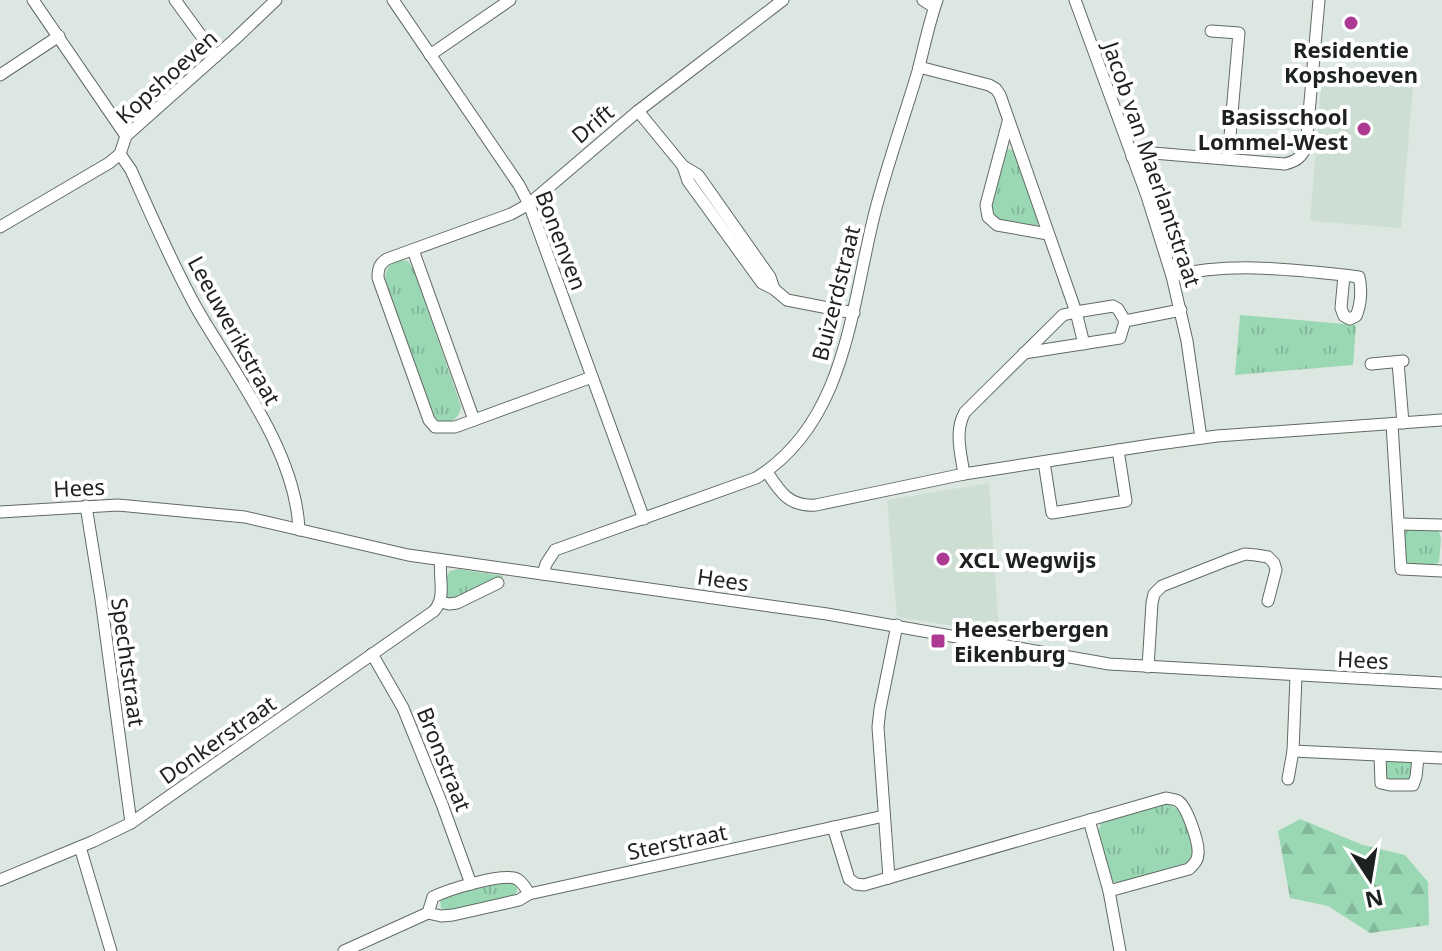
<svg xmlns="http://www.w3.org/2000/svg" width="1442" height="951" viewBox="0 0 1442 951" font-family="'Noto Sans',sans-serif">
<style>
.built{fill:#cddfd3}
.grass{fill:url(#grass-tufts)}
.forest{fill:url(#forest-firs)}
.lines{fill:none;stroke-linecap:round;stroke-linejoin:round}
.street-casing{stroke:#616a64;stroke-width:13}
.street{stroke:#fff;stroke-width:11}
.poi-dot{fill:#ad3993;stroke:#fff;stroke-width:3}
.labels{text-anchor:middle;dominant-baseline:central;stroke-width:8;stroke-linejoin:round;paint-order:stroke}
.poi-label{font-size:22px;font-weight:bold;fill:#1d211f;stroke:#fff;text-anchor:start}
.street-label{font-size:22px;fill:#1d211f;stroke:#fff}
</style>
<defs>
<pattern id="grass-tufts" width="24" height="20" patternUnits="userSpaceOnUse" patternTransform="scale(2)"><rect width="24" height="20" fill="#9ad7b3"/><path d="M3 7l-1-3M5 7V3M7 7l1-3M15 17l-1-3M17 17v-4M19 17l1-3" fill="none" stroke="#84b89a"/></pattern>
<pattern id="forest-firs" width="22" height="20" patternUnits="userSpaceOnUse" patternTransform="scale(2)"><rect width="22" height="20" fill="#9ad7b3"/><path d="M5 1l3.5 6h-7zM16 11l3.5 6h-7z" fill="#84b89a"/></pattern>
</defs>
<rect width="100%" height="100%" fill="#dde7e1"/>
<!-- built -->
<g class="built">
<path d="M1322 76 1413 85 1401 228 1310 221Z"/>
<path d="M989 483 999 633 897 617 887 500Z"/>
</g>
<!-- grass -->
<g class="grass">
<path d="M1008 149 1015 151 1040 221 1035 228 1000 222 989 213 1005 151Z"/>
<path d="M399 260 408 261 413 268 461 406C459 419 453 422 440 422L434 416 385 279C386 268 389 264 399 260Z"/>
<path d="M1240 315 1356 325 1353 365 1235 375Z"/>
<path d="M1407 528 1435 529 1439 531 1441 539 1439 562 1433 566 1407 564 1405 562 1404 535Z"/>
<path d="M458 569 504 576 460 598 447 600 446 577 450 571Z"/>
<path d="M1389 759 1410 761 1413 767 1410 782 1385 780V761Z"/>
<path d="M1167 803 1182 812 1194 850 1189 862 1121 882H1114L1110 878 1097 834 1101 823 1106 820Z"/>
<path d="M512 881 517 887V892L512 897 450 911 441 908 440 899 444 896Z"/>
</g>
<!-- forest -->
<path class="forest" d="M1300 819 1363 845 1405 855 1428 882 1429 925 1370 933 1328 906 1290 898 1278 831Z"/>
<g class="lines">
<defs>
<g id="street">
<path d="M33 0 126 136"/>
<path d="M175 0 216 56"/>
<path d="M393 0 519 185 529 204 644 519"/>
<path d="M923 0 934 7"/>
<path d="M1075 0 1147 196 1172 276 1187 341 1201 438"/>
<path d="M1211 31 1239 33 1228 159"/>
<path d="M430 55 510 0"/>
<path d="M919 67 989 85 996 89 1000 95 1076 312 1063 315 965 412C954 431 961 454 964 474"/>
<path d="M0 75 59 36"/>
<path d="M638 111 683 166 698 175 770 277 774 289"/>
<path d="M1008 122 986 205 988 217 997 225 1048 234"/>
<path d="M120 154 131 170C152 217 172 264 197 309 235 375 296 452 299 530"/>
<path d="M1132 157 1153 153 1285 164C1296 161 1301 158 1306 147L1319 0"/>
<path d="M683 166 688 181 762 283 774 289 787 300 854 313"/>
<path d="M0 227 109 163 120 154 126 136 234 40 276 0"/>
<path d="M413 250 474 420"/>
<path d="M1172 276C1229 262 1287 269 1344 275L1341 308 1344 316 1350 319 1356 316C1361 305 1362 289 1359 277L1344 275"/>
<path d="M1125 321 1181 310"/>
<path d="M1024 353 1120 338 1125 321 1118 309 1113 306 1076 312 1084 344"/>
<path d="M1398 362 1403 423"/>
<path d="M1371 364 1403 361"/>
<path d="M592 377 455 427H435L429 420 378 278C378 269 379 264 387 259L511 214 529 204 638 111 783 0"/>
<path d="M1392 424 1401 569 1442 571"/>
<path d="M1044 462 1052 513 1126 501 1118 450"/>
<path d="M767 472C780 492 789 507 816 505L964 474 1151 445 1217 436 1442 420"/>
<path d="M86 506 101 599 131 823"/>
<path d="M0 512 118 505 245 517 408 555 827 614 1109 664 1442 683"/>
<path d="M1399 524 1442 525"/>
<path d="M543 574 546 564 555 550 756 478C847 422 851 305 875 212 887 165 904 118 918 71 924 47 929 23 937 0"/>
<path d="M441 602 449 604 457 603 498 583"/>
<path d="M372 654 403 708 442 804 471 884"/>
<path d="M1148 667 1152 603 1154 594 1162 586 1228 560 1245 554 1256 555 1268 557 1274 563 1276 570 1268 601"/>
<path d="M1293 751 1442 758"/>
<path d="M1380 756 1381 783 1390 785H1413L1416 777 1418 757"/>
<path d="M1288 779 1293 751 1296 676"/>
<path d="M1089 820 1109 891 1120 951"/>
<path d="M833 827 849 879 856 884 864 885 1166 798C1169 799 1176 799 1178 801 1187 806 1199 843 1198 853 1198 861 1194 864 1189 869L1109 891"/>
<path d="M80 847 111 951"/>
<path d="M889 878 878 727 880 709 897 625"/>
<path d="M0 880 94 841 131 823 434 611C447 596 438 578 441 560"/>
<path d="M529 894 884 816"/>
<path d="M344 951 428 913 441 916 453 915 519 900 529 894C526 888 522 882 517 879 504 872 447 890 433 897L428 913"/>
</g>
</defs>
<!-- street casing -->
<use href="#street" class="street-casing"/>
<!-- street -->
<use href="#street" class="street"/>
</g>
<!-- markers -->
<g class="poi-dot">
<circle cx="1351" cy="23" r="8"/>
<circle cx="1364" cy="129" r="8"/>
<circle cx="943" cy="559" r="8"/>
<rect x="930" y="633" width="16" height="16" rx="4"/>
</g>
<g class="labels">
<!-- poi labels -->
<g class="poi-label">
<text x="1351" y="49" text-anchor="middle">Residentie<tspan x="1351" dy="25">Kopshoeven</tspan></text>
<text x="1348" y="116" text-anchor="end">Basisschool<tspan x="1348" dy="25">Lommel-West</tspan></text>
<text x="959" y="559">XCL Wegwijs</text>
<text x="954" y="628">Heeserbergen<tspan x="954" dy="25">Eikenburg</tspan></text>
</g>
<!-- street labels -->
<g class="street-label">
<text transform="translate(166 76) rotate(-42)">Kopshoeven</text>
<text transform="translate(592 123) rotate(-40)">Drift</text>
<text transform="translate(1153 164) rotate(71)">Jacob van Maerlantstraat</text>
<text transform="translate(562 240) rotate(69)">Bonenven</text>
<text transform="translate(835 293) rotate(-76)">Buizerdstraat</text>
<text transform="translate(235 330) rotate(61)">Leeuwerikstraat</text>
<text transform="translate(79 487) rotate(-3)">Hees</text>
<text transform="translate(723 579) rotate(8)">Hees</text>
<text transform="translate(1363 659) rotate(3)">Hees</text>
<text transform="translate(129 662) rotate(82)">Spechtstraat</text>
<text transform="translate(217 739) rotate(-35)">Donkerstraat</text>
<text transform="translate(445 759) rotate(68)">Bronstraat</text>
<text transform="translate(677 841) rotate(-12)">Sterstraat</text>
</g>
</g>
<!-- north arrow -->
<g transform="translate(1370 879) rotate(168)" stroke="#ffffff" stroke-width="6" paint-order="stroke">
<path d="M0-6L14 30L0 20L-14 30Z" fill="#1d211f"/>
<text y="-12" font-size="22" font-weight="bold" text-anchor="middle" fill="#1d211f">N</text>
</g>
</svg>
